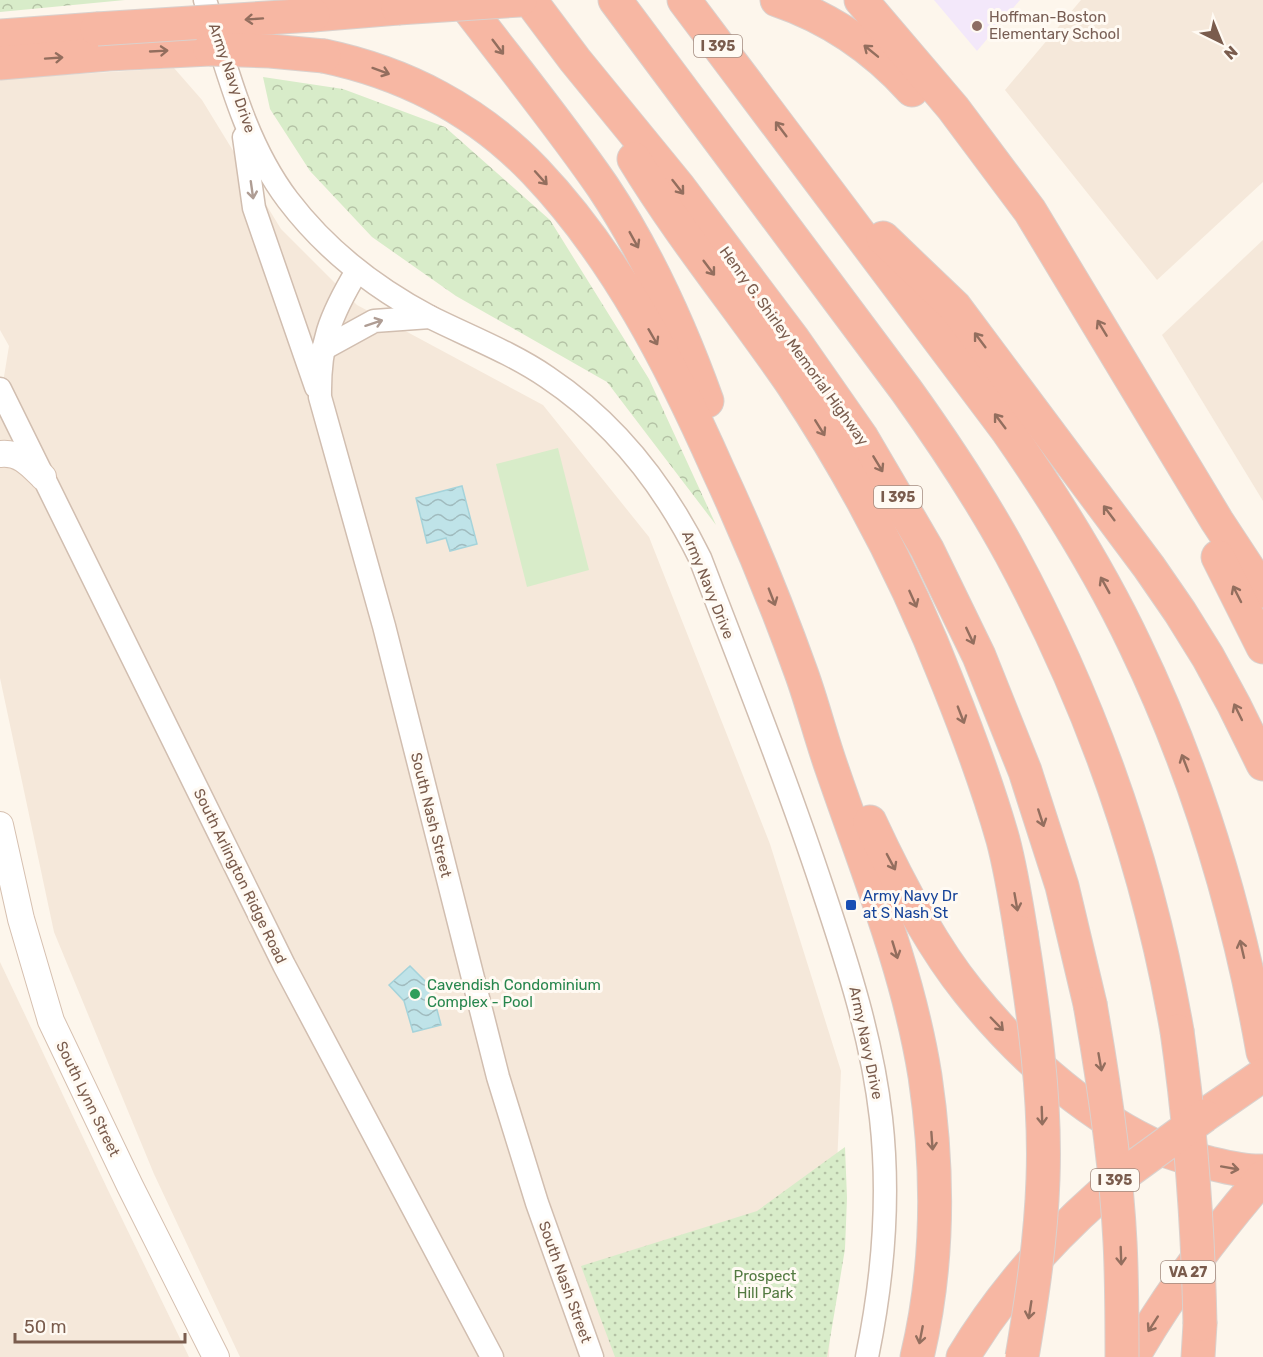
<svg xmlns="http://www.w3.org/2000/svg" width="1263" height="1357" viewBox="0 0 1263 1357" font-family="Rubik,sans-serif">
<style>
.residential{fill:#f5e8da}
.education{fill:#f3e8fa}
.grass{fill:#d8ecc9}
.forest{fill:url(#forest-crowns)}
.park{fill:url(#park-dots)}
.water{fill:url(#water-waves);stroke:#a5d3da;stroke-width:1.5}
.lines{fill:none;stroke-linecap:round;stroke-linejoin:round}
.tertiary-casing{stroke:#d1beb0;stroke-width:25}
.secondary-casing{stroke:#d6c0b0;stroke-width:28}
.motorway-casing{stroke:#dad1cd;stroke-width:35}
.tertiary{stroke:#fff;stroke-width:22}
.secondary{stroke:#fff;stroke-width:26}
.motorway{stroke:#f7b7a3;stroke-width:33}
.motorway-bridge-casing{stroke:#dad1cd;stroke-width:35;stroke-linecap:butt}
.motorway-bridge{stroke:#f7b7a3;stroke-width:33}
.oneway{stroke:#936e5e}
.oneway2{stroke:#af9d94}
.education-dot{fill:#8d6e63;stroke:#fffaf3;stroke-width:2}
.transit-dot{fill:#1a4fb4;stroke:#fffaf3;stroke-width:2}
.leisure-dot{fill:#2e9e5b;stroke:#fffaf3;stroke-width:2}
.labels{text-anchor:middle;dominant-baseline:central;stroke-width:6;stroke-linejoin:round;paint-order:stroke}
.shield{fill:#fffaf3;stroke:#a28b7f;stroke-width:1.5}
.shield-label{font-size:14px;font-weight:bold;fill:#7a5c4d}
.education-label{font-size:15px;fill:#785e54;stroke:#fffaf3;text-anchor:start}
.street-label{font-size:15px;fill:#7a5c4d;stroke:#fffaf3}
.transit-label{font-size:15px;fill:#164399;stroke:#fffaf3;text-anchor:start}
.leisure-label{font-size:15px;fill:#27864d;stroke:#fffaf3;text-anchor:start}
.park-label{font-size:15px;fill:#537a41;stroke:#fffaf3}
</style>
<defs>
<pattern id="forest-crowns" width="20" height="18" patternUnits="userSpaceOnUse" patternTransform="scale(1.5)"><rect width="20" height="18" fill="#d8ecc9"/><path d="M2 6a3 3 0 1 1 6 0M12 15a3 3 0 1 1 6 0" fill="none" stroke="#b4c2a5"/></pattern>
<pattern id="park-dots" width="8" height="8" patternUnits="userSpaceOnUse" patternTransform="scale(1.5)"><rect width="8" height="8" fill="#d8ecc9"/><path d="M2 2h.1M6 6h.1" fill="none" stroke="#b4c2a5" stroke-width="1.8" stroke-linecap="round"/></pattern>
<pattern id="water-waves" width="16" height="10" patternUnits="userSpaceOnUse" patternTransform="scale(1.5)"><rect width="16" height="10" fill="#bfe3e8"/><path d="M0 5q4-4 8 0t8 0" fill="none" stroke="#a0bbbe"/></pattern>
</defs>
<rect width="100%" height="100%" fill="#fdf6ec"/>
<!-- residential -->
<g class="residential">
<path d="M1081 0H1263V182L1157 280 1005 90Z"/>
<path d="M174 68 202 100 281 229 357 305 543 405 649 537 770 844 841 1071 829 1357H240L154 1174 54 932 0 678V401L9 346 0 330V79Z"/>
<path d="M1263 240V501L1162 335Z"/>
<path d="M0 962 107 1188 189 1357H0Z"/>
</g>
<!-- education -->
<path class="education" d="M934 0H1020L977 51Z"/>
<!-- grass -->
<path class="grass" d="M558 448 589 570 527 587 496 464Z"/>
<!-- forest -->
<g class="forest">
<path d="M0 0H125L0 12Z"/>
<path d="M263 77 343 89 445 127 550 220 649 379 716 525 607 382 456 296 372 237 310 171 270 109Z"/>
</g>
<!-- park -->
<path class="park" d="M845 1147 847 1198 845 1249 827 1357H615L581 1266 757 1211Z"/>
<!-- water -->
<g class="water">
<path d="M462 486 477 544 450 551 446 538 427 543 416 498Z"/>
<path d="M410 966 431 987 441 1025 413 1032 404 1001 389 985Z"/>
</g>
<g class="lines">
<defs>
<g id="tertiary">
<path d="M205 0C227 68 244 142 288 200 326 250 375 288 430 317 468 336 512 353 547 377 616 423 664 485 700 558 742 668 786 778 823 890 848 965 872 1039 881 1118 890 1198 883 1279 867 1357"/>
<path d="M244 137 254 208 316 387"/>
<path d="M357 271C330 316 319 344 320 397L384 626 498 1077 537 1203 592 1357"/>
<path d="M323 349 374 321 430 317"/>
<path d="M0 389 284 965 492 1357"/>
</g>
<g id="secondary">
<path d="M0 454C20 452 30 464 43 477"/>
<path d="M0 825 21 919 51 1021 130 1186 216 1357"/>
</g>
<g id="motorway">
<path d="M462 0C509 62 559 123 603 187 647 253 680 326 707 401"/>
<path d="M530 0 575 60 678 186 793 339 862 438 927 549 979 656 1025 771 1062 886 1090 1004"/>
<path d="M615 0 906 390C944 443 980 497 1011 554 1092 704 1148 864 1177 1031"/>
<path d="M684 0 1007 430C1055 499 1099 569 1135 645 1197 774 1238 911 1263 1052"/>
<path d="M777 0C830 18 874 48 912 90"/>
<path d="M861 0 953 108 1030 211 1217 521 1263 591"/>
<path d="M313 15 398 8"/>
<path d="M0 36 97 29"/>
<path d="M324 56C405 73 478 111 535 171 616 256 671 364 718 470 749 537 777 605 802 675 813 706 821 738 832 769 867 871 908 970 925 1076 939 1170 939 1265 917 1357"/>
<path d="M0 63 108 54 210 49"/>
<path d="M634 159C682 238 741 309 793 385 856 480 908 580 949 686 969 736 988 787 1003 840 1011 870 1016 902 1021 933"/>
<path d="M883 238 955 307 1149 567 1180 612 1208 657 1234 705 1263 764"/>
<path d="M1218 557 1263 647"/>
<path d="M870 822C896 878 930 944 968 991 1016 1051 1079 1109 1149 1143 1167 1153 1189 1158 1209 1163 1226 1167 1245 1172 1263 1171"/>
<path d="M1205 1115 1263 1075"/>
<path d="M963 1357C1007 1284 1062 1226 1127 1172"/>
<path d="M1133 1357C1169 1293 1215 1233 1263 1177"/>
<path d="M1198 1357 1200 1324"/>
</g>
</defs>
<!-- tertiary casing -->
<use href="#tertiary" class="tertiary-casing"/>
<!-- secondary casing -->
<use href="#secondary" class="secondary-casing"/>
<!-- motorway casing -->
<use href="#motorway" class="motorway-casing"/>
<!-- tertiary -->
<use href="#tertiary" class="tertiary"/>
<!-- secondary -->
<use href="#secondary" class="secondary"/>
<!-- motorway -->
<use href="#motorway" class="motorway"/>
<defs>
<g id="motorway-bridge">
<path d="M398 8 520 0"/>
<path d="M97 29 313 15"/>
<path d="M210 49 270 51 324 56"/>
<path d="M1021 933C1034 1014 1046 1097 1043 1179 1041 1239 1032 1298 1022 1357"/>
<path d="M1090 1004C1104 1083 1116 1162 1120 1242 1122 1280 1122 1319 1122 1357"/>
<path d="M1177 1031C1191 1129 1198 1226 1200 1324"/>
<path d="M1127 1172 1204 1116"/>
</g>
</defs>
<!-- motorway-bridge casing -->
<use href="#motorway-bridge" class="motorway-bridge-casing"/>
<!-- motorway-bridge -->
<use href="#motorway-bridge" class="motorway-bridge"/>
</g>
<!-- one-way arrows -->
<defs><path id="oneway-shaft" d="M-6 0H5M1.5-3L5.5 0L1.5 3" fill="none" stroke-width="1.6" stroke-linecap="round" stroke-linejoin="round" transform="scale(1.5)"/></defs>
<g class="oneway">
<use href="#oneway-shaft" transform="translate(254 19) rotate(176)"/>
<use href="#oneway-shaft" transform="translate(498 47) rotate(53)"/>
<use href="#oneway-shaft" transform="translate(159 51) rotate(-3)"/>
<use href="#oneway-shaft" transform="translate(871 51) rotate(-141)"/>
<use href="#oneway-shaft" transform="translate(54 58) rotate(-4)"/>
<use href="#oneway-shaft" transform="translate(381 71) rotate(20)"/>
<use href="#oneway-shaft" transform="translate(781 129) rotate(-127)"/>
<use href="#oneway-shaft" transform="translate(541 178) rotate(48)"/>
<use href="#oneway-shaft" transform="translate(678 187) rotate(52)"/>
<use href="#oneway-shaft" transform="translate(634 240) rotate(61)"/>
<use href="#oneway-shaft" transform="translate(709 268) rotate(53)"/>
<use href="#oneway-shaft" transform="translate(1102 328) rotate(-121)"/>
<use href="#oneway-shaft" transform="translate(653 337) rotate(60)"/>
<use href="#oneway-shaft" transform="translate(980 340) rotate(-127)"/>
<use href="#oneway-shaft" transform="translate(1000 421) rotate(-127)"/>
<use href="#oneway-shaft" transform="translate(820 428) rotate(58)"/>
<use href="#oneway-shaft" transform="translate(878 464) rotate(59)"/>
<use href="#oneway-shaft" transform="translate(1109 513) rotate(-127)"/>
<use href="#oneway-shaft" transform="translate(1105 585) rotate(-119)"/>
<use href="#oneway-shaft" transform="translate(1237 594) rotate(-117)"/>
<use href="#oneway-shaft" transform="translate(772 597) rotate(69)"/>
<use href="#oneway-shaft" transform="translate(913 599) rotate(66)"/>
<use href="#oneway-shaft" transform="translate(970 636) rotate(65)"/>
<use href="#oneway-shaft" transform="translate(1238 712) rotate(-116)"/>
<use href="#oneway-shaft" transform="translate(961 715) rotate(69)"/>
<use href="#oneway-shaft" transform="translate(1185 763) rotate(-111)"/>
<use href="#oneway-shaft" transform="translate(1041 818) rotate(72)"/>
<use href="#oneway-shaft" transform="translate(891 862) rotate(62)"/>
<use href="#oneway-shaft" transform="translate(1016 902) rotate(80)"/>
<use href="#oneway-shaft" transform="translate(1242 949) rotate(-103)"/>
<use href="#oneway-shaft" transform="translate(895 950) rotate(73)"/>
<use href="#oneway-shaft" transform="translate(997 1024) rotate(46)"/>
<use href="#oneway-shaft" transform="translate(1100 1062) rotate(80)"/>
<use href="#oneway-shaft" transform="translate(1042 1116) rotate(88)"/>
<use href="#oneway-shaft" transform="translate(932 1141) rotate(86)"/>
<use href="#oneway-shaft" transform="translate(1230 1168) rotate(10)"/>
<use href="#oneway-shaft" transform="translate(1121 1256) rotate(88)"/>
<use href="#oneway-shaft" transform="translate(1030 1310) rotate(99)"/>
<use href="#oneway-shaft" transform="translate(1153 1324) rotate(123)"/>
<use href="#oneway-shaft" transform="translate(921 1335) rotate(101)"/>
</g>
<g class="oneway2">
<use href="#oneway-shaft" transform="translate(252 190) rotate(82)"/>
<use href="#oneway-shaft" transform="translate(374 323) rotate(-18)"/>
</g>
<!-- markers -->
<circle class="education-dot" cx="977" cy="26" r="6"/>
<rect class="transit-dot" x="845" y="899" width="12" height="12" rx="3"/>
<circle class="leisure-dot" cx="415" cy="994" r="6"/>
<g class="labels">
<!-- shield labels -->
<g class="shield">
<rect x="694" y="35" width="48" height="22" rx="4.5"/>
<rect x="874" y="486" width="48" height="22" rx="4.5"/>
<rect x="1091" y="1169" width="48" height="22" rx="4.5"/>
<rect x="1161" y="1261" width="54" height="22" rx="4.5"/>
</g>
<g class="shield-label">
<text x="718" y="46">I 395</text>
<text x="898" y="497">I 395</text>
<text x="1115" y="1180">I 395</text>
<text x="1188" y="1272">VA 27</text>
</g>
<!-- education labels -->
<g class="education-label">
<text x="989" y="17">Hoffman-Boston<tspan x="989" dy="17">Elementary School</tspan></text>
</g>
<!-- street labels -->
<g class="street-label">
<text transform="translate(232 78) rotate(71)">Army Navy Drive</text>
<text transform="translate(794 346) rotate(54)">Henry G. Shirley Memorial Highway</text>
<text transform="translate(708 585) rotate(68)">Army Navy Drive</text>
<text transform="translate(431 815) rotate(76)">South Nash Street</text>
<text transform="translate(240 876) rotate(64)">South Arlington Ridge Road</text>
<text transform="translate(866 1043) rotate(78)">Army Navy Drive</text>
<text transform="translate(88 1099) rotate(64)">South Lynn Street</text>
<text transform="translate(565 1282) rotate(70)">South Nash Street</text>
</g>
<!-- transit labels -->
<g class="transit-label">
<text x="863" y="896">Army Navy Dr<tspan x="863" dy="17">at S Nash St</tspan></text>
</g>
<!-- leisure labels -->
<g class="leisure-label">
<text x="427" y="985">Cavendish Condominium<tspan x="427" dy="17">Complex - Pool</tspan></text>
</g>
<!-- park labels -->
<g class="park-label">
<text x="765" y="1276">Prospect<tspan x="765" dy="17">Hill Park</tspan></text>
</g>
</g>
<!-- north arrow -->
<g transform="translate(1221 42) rotate(137)" stroke="#fffaf3" stroke-width="4.5" paint-order="stroke">
<path d="M0-4.5L10 22L0 15L-10 22Z" fill="#7a5c4d"/>
<text y="-9" font-size="16" font-weight="bold" text-anchor="middle" fill="#7a5c4d">N</text>
</g>
<!-- scale -->
<path d="M15 1333v9h170v-9" fill="none" stroke="#7a5c4d" stroke-width="3"/>
<text x="24" y="1333" font-size="18" fill="#7a5c4d" stroke="#fffaf3" stroke-width="4.5" paint-order="stroke">50 m</text>
</svg>
